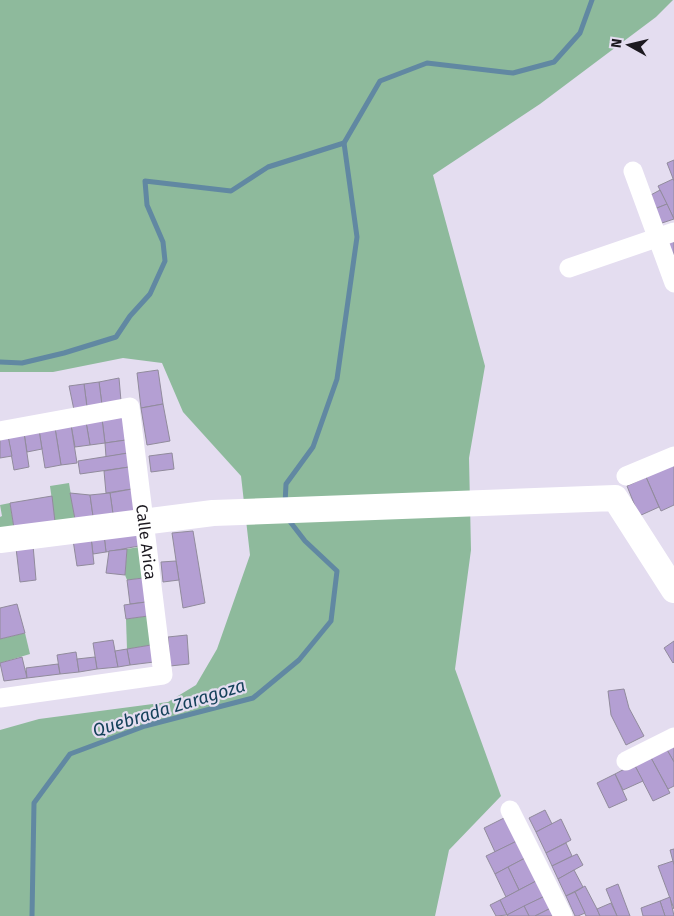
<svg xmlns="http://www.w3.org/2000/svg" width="674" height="916" viewBox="0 0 674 916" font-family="'Fira Sans',sans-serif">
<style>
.green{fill:#8eba9c}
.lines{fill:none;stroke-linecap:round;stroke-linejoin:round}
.stream{stroke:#6188a2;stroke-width:5}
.building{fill:#b49fd3;stroke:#918b9c}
.street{stroke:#fff;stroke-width:19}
.secondary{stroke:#fff;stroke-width:26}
.labels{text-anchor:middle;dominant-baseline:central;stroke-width:4.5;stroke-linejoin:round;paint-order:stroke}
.street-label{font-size:16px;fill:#1c1920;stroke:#e4ddf0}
.water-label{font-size:18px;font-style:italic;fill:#15415a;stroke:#e4ddf0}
</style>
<rect width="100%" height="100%" fill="#e4ddf0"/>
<!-- green -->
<g class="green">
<path d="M0 0H673L656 17 540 104 433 175 485 366 469 458 471 550 455 669 501 796 449 850 435 916H0V730L39 719 168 702 196 685 217 649 250 555 241 476 183 412 162 363 123 358 53 372H0Z"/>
<path d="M69 483 75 519 55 522 50 486Z"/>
<path d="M10 503 14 528 0 530V517L2 516 0 505Z"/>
<path d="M139 547 143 578 127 580 125 575 127 549Z"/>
<path d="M148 616 151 645 127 649 126 619Z"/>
<path d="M25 633 30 654 0 663V639Z"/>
</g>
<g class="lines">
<!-- stream -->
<g class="stream">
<path d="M0 362 22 363 64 353 116 337 130 316 150 294 165 261 163 242 147 205 145 181 231 191 268 167 344 143"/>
<path d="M285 504 286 484 313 447 337 379 357 237 344 143 380 81 427 63 513 73 554 62 580 33 592 0"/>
<path d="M32 916 34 803 70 754 145 726 253 698 299 660 331 621 337 571 305 541 288 519"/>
</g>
</g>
<!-- building -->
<g class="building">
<path d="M674 160V181L667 163Z"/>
<path d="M673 179 674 181V219L658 186Z"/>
<path d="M660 190 667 204 652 210 647 197Z"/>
<path d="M667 204 674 219 662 223 657 222 652 210Z"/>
<path d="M674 238V264L668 247 669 240Z"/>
<path d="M158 370 163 404 141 408 137 373Z"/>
<path d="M119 378 121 401 102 405 99 382Z"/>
<path d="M99 382 102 405 87 407 84 384Z"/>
<path d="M84 384 87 407 74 410 69 386Z"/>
<path d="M163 404 170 441 147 445 141 408Z"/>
<path d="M123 415 126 440 105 443 102 419Z"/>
<path d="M102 419 105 443 90 445 86 422Z"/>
<path d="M86 422 90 445 75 447 71 425Z"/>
<path d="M71 425 77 463 61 465 55 428Z"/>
<path d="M55 428 61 465 45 468 39 430Z"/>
<path d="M39 430 42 449 27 452 24 433Z"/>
<path d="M24 433 29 467 14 470 8 436Z"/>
<path d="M8 436 12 456 0 458V438Z"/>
<path d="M126 440 128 453 106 457 105 443Z"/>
<path d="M128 453 129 467 80 474 78 461Z"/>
<path d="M172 453 174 469 151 472 149 456Z"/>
<path d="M674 464V505L661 511 646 477Z"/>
<path d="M129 467 132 489 106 493 104 471Z"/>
<path d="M646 477 659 507 639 516 627 486Z"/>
<path d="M132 489 134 511 113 514 110 493Z"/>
<path d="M70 493 90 495 93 516 75 519Z"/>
<path d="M110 493 113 514 93 516 90 495Z"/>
<path d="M52 496 55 522 14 528 10 503Z"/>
<path d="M137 531 139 546 106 552 104 535Z"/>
<path d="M193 531 205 603 183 608 172 533Z"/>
<path d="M104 535 106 552 93 554 91 537Z"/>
<path d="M91 537 94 564 77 566 73 540Z"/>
<path d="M33 545 36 580 20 582 16 548Z"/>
<path d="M127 549 125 575 106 573 109 551Z"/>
<path d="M176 561 179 580 163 582 161 562Z"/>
<path d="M143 578 146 602 130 604 127 580Z"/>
<path d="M146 602 148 616 126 619 124 605Z"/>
<path d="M17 604 25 633 0 639V608Z"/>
<path d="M187 635 189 664 170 666 168 637Z"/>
<path d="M113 640 118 667 97 669 93 643Z"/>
<path d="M674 641V662L673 663 664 648Z"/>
<path d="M151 645 154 662 130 665 127 649Z"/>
<path d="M127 649 130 665 118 667 115 651Z"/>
<path d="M76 652 79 672 60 674 57 655Z"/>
<path d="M22 657 27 678 4 681 0 663Z"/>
<path d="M95 657 97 669 79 672 77 659Z"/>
<path d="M58 664 60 674 27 678 26 668Z"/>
<path d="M624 689 629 708 644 736 626 745 611 715 608 691Z"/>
<path d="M674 744V762L666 748Z"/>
<path d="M666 748 674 762V786L668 789 650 756Z"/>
<path d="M650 756 670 793 653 801 634 764Z"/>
<path d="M634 764 643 781 623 790 615 774Z"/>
<path d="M615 774 627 800 609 808 597 783Z"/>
<path d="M545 810 552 824 536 832 529 818Z"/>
<path d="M508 816 519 840 495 852 484 828Z"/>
<path d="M561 819 571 840 546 853 536 832Z"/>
<path d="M519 840 527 857 495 874 486 856Z"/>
<path d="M566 843 572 856 552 866 546 853Z"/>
<path d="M674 849V865L670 850Z"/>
<path d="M577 854 583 865 558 879 552 866Z"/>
<path d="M527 857 538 880 519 890 508 867Z"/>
<path d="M673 861 674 865V909L658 866Z"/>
<path d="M508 867 519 890 506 897 495 874Z"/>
<path d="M574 870 583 887 566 896 558 879Z"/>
<path d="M538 880 545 896 507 915 500 900Z"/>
<path d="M618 884 630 916H617L606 889Z"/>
<path d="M585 886 597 909 600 916H586L575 892Z"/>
<path d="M575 892 585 913 578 916H575L566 896Z"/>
<path d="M545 896 551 908 535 916H529L524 906Z"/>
<path d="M670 897 674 916H665L660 901Z"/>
<path d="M500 900 507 915 496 916 490 905Z"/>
<path d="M660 901 665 916H643L641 908Z"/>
<path d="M611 903 617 916H600L597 909Z"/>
<path d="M524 906 529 916H508L507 915Z"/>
<path d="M551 908 555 916H535Z"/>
</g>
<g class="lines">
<!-- street -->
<g class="street">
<path d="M633 171 674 283"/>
<path d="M569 268 674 232"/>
<path id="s1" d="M0 431 130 407 163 675 0 698"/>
<path d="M626 476 674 456"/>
<path d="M626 761 674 737"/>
<path d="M510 810 563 916"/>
</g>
<!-- secondary -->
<path class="secondary" d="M0 540 213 513 615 498 674 590"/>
</g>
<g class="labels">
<!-- street labels -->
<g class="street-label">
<text stroke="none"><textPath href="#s1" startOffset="268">Calle Arica</textPath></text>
</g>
<!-- water labels -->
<g class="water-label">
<text transform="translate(169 708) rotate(-17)">Quebrada Zaragoza</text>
</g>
</g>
<!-- north arrow -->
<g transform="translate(629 45) rotate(278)" stroke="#e4ddf0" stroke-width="4" paint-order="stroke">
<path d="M0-4L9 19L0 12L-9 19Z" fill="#1c1920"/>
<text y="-8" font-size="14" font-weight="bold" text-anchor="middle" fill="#1c1920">N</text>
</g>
</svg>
